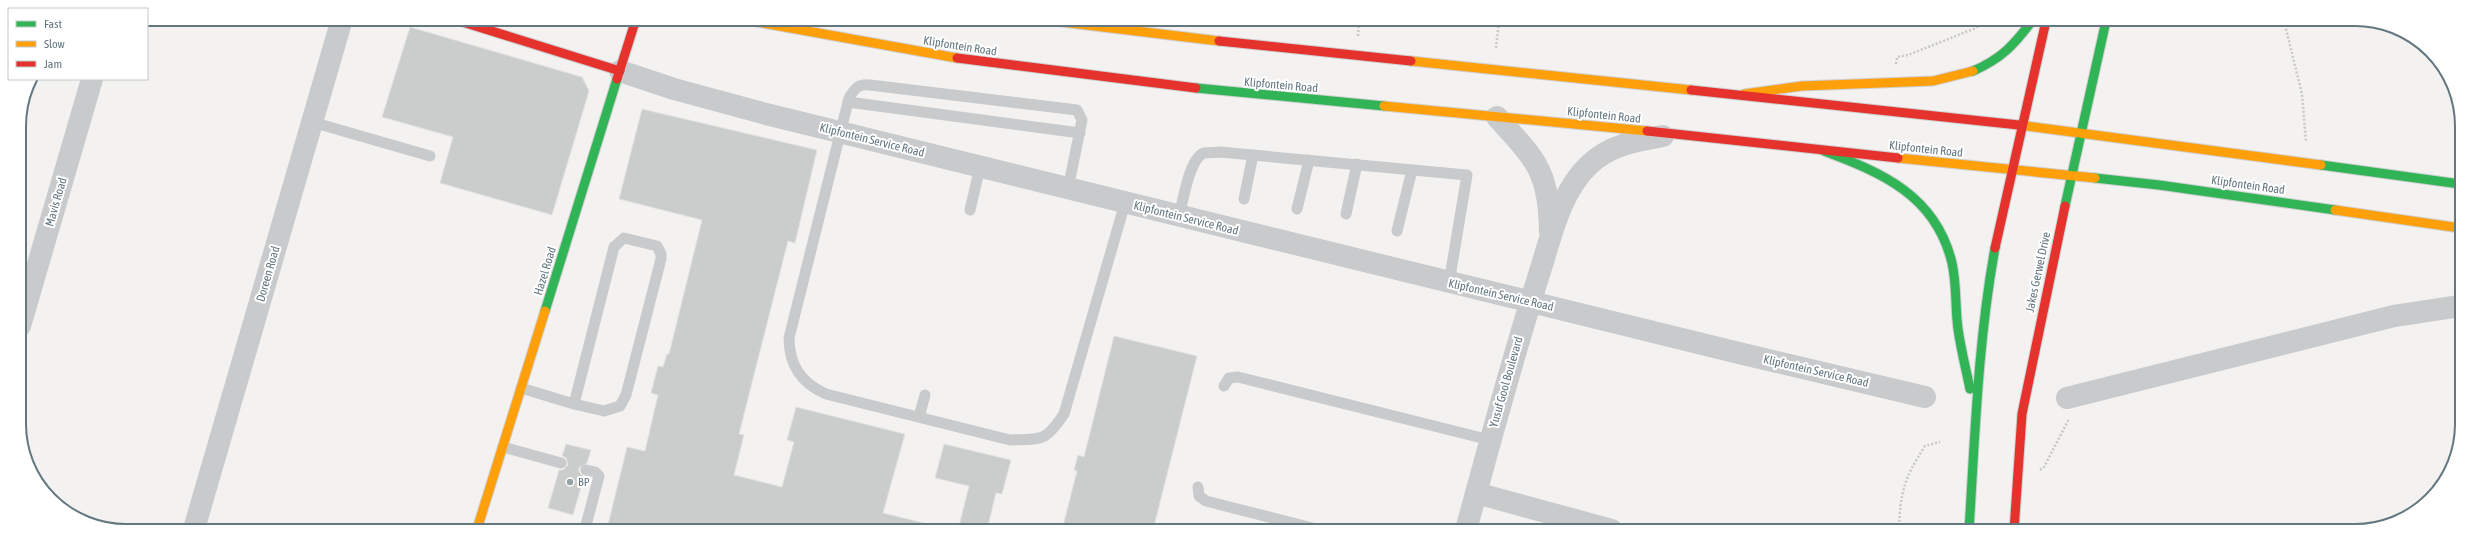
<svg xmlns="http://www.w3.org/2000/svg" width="2481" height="550" viewBox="0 0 2481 550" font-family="'Asap Condensed',sans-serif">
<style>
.building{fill:#cbcdcd;stroke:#e2e2e1}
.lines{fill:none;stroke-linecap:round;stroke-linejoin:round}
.fast-casing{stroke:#cfd0d1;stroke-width:11}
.slow-casing{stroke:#cfd0d1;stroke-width:11}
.jam-casing{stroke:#cfd0d1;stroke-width:11}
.path{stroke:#c7c8c7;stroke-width:2.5;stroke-dasharray:2 2;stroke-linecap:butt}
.lane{stroke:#c8cacb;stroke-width:11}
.street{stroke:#c8cacb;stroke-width:22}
.fast{stroke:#30b455;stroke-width:9}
.slow{stroke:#ff9f0a;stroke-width:9}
.jam{stroke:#e5322d;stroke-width:9}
.poi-dot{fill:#96a2a8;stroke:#fff;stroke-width:1.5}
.labels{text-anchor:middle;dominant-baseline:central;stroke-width:4;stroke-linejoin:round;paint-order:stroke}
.street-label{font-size:12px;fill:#647780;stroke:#fff}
.poi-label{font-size:12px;fill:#647780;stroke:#fff;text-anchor:start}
.rim{fill:none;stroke:#647780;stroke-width:2}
</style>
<rect width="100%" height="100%" fill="#f3f2f1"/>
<!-- building -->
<g class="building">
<path d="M410 27 582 77 589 91 552 215 440 183 453 137 382 117Z"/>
<path d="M642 109 817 150 795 243 788 241 739 434 744 435 734 475 782 487 794 442 787 440 796 407 905 434 883 513 928 524 927 530 607 529 627 447 645 451 658 395 651 393 658 366 663 367 667 354H669L702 220 619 199Z"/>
<path d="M1114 336 1197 356 1153 530H1062L1077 471 1074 470 1078 455 1084 457Z"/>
<path d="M566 444 591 450 587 463 579 468V472L584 477 573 515 548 508 559 470H563L568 465 566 458 562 456Z"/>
<path d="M944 444 1011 460 1002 494 996 493 987 530H958L969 486 935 478Z"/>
</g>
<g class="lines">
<defs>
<g id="fast">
<path d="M1973 71C2001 59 2014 45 2032 21"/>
<path d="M1196 88 1384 106"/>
<path d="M1824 151C1883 173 1936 196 1952 263 1957 285 1955 308 1958 329 1961 350 1966 369 1970 389"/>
<path d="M2321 165 2460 184"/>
<path d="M2095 178 2159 185 2335 210"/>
<path d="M2065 206 2106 21"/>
<path d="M545 311 617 79"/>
<path d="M1969 530C1975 436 1978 341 1995 248"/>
</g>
<g id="slow">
<path d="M746 20 957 58"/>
<path d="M1045 20 1219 41"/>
<path d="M1411 61 1691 90"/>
<path d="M1744 94 1802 86 1933 81 1973 71"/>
<path d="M1384 106 1647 131"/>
<path d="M2019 125 2321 165"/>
<path d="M1898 158 2095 178"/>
<path d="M2335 210 2460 228"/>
<path d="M477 529 545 311"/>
</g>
<g id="jam">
<path d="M453 19 620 71"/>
<path d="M1219 41 1411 61"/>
<path d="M957 58 1196 88"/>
<path d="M617 79 636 19"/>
<path d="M1691 90 2019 125"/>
<path d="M1647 131 1898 158"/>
<path d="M1995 248 2046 21"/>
<path d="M2014 531 2022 414 2065 206"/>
</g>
</defs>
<!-- fast casing -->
<use href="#fast" class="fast-casing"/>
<!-- slow casing -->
<use href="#slow" class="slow-casing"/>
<!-- jam casing -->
<use href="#jam" class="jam-casing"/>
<!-- path -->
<g class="path">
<path d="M2284 21 2302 94 2306 142"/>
<path d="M1358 36 1359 20"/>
<path d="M1496 48 1499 20"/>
<path d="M1896 64 1897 57 1908 55 1976 28 1983 21"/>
<path d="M2040 470 2044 467 2069 419"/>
<path d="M1899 530C1900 493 1904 478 1925 446L1940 442"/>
</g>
<!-- lane -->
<g class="lane">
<path d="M848 102 1080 133"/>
<path d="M312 122 430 156"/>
<path d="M1068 189 1082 120 1077 110 870 85C858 84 855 88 849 98L789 338C789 365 801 383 826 394L1010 440C1043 439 1045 442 1064 414L1125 203"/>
<path d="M1244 199 1253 155"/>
<path d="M1297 209 1309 160"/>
<path d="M970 210 980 167"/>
<path d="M1346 214 1357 164"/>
<path d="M1179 216C1183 202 1189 158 1204 153 1209 152 1215 153 1220 152L1467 175 1449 283"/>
<path d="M1397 231 1412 170"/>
<path d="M624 238 657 246 661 254V259L626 395 620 406 604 411 574 404 614 247Z"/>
<path d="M1224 386 1229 378 1238 377 1490 440"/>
<path d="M521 388 574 404"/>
<path d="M919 417 925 395"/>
<path d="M503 447 561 463"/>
<path d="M1198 487 1199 496 1206 501 1320 530"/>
<path d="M585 529 599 476 595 472 586 470"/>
</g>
<!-- street -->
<g class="street">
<path d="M620 71 674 89 766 114 1743 354 1925 397"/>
<path d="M1497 117C1536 160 1549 171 1550 231"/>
<path d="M20 326 92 79"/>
<path d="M2067 398 2394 316 2460 306"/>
<path d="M1476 493 1612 530"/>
<path d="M194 529 342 19"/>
<path d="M1466 530C1490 441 1514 353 1542 265 1552 232 1562 190 1589 165 1610 145 1635 141 1663 136"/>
</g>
<!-- fast -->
<use href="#fast" class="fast"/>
<!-- slow -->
<use href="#slow" class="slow"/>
<!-- jam -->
<use href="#jam" class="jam"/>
</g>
<!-- markers -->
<circle class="poi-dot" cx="570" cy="482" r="4"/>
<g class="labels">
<!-- street labels -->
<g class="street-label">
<text transform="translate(960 46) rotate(9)">Klipfontein Road</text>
<text transform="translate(1281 85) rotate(5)">Klipfontein Road</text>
<text transform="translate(1604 115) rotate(6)">Klipfontein Road</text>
<text transform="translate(872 140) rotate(14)">Klipfontein Service Road</text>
<text transform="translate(1926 149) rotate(6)">Klipfontein Road</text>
<text transform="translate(2248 185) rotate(8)">Klipfontein Road</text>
<text transform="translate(56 202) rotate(-74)">Mavis Road</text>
<text transform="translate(1186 218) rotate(14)">Klipfontein Service Road</text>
<text transform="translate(545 271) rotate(-73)">Hazel Road</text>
<text transform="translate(2038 272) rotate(-78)">Jakes Gerwel Drive</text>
<text transform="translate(268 274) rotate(-74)">Doreen Road</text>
<text transform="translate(1501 295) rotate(13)">Klipfontein Service Road</text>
<text transform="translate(1816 371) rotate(13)">Klipfontein Service Road</text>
<text transform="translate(1506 382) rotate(-74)">Yusuf Gool Boulevard</text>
</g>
<!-- poi labels -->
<g class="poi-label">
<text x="578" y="482">BP</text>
</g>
</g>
<!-- crop -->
<path d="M0 0H2481V550H0ZM126 26H2355A100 100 0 0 1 2455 126V424A100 100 0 0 1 2355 524H126A100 100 0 0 1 26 424V126A100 100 0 0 1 126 26Z" fill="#fff" fill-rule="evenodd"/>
<path class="rim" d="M126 26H2355A100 100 0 0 1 2455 126V424A100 100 0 0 1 2355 524H126A100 100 0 0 1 26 424V126A100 100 0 0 1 126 26Z"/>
<!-- legend -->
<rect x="8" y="8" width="140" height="72" fill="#ffffff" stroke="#c1c9cc"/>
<rect x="16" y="21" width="20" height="6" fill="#30b455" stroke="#c1c9cc"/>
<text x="44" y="28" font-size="12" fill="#647780">Fast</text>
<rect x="16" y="41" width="20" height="6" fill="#ff9f0a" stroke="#c1c9cc"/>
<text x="44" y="48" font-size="12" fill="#647780">Slow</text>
<rect x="16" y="61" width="20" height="6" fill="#e5322d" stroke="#c1c9cc"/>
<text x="44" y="68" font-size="12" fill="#647780">Jam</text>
</svg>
